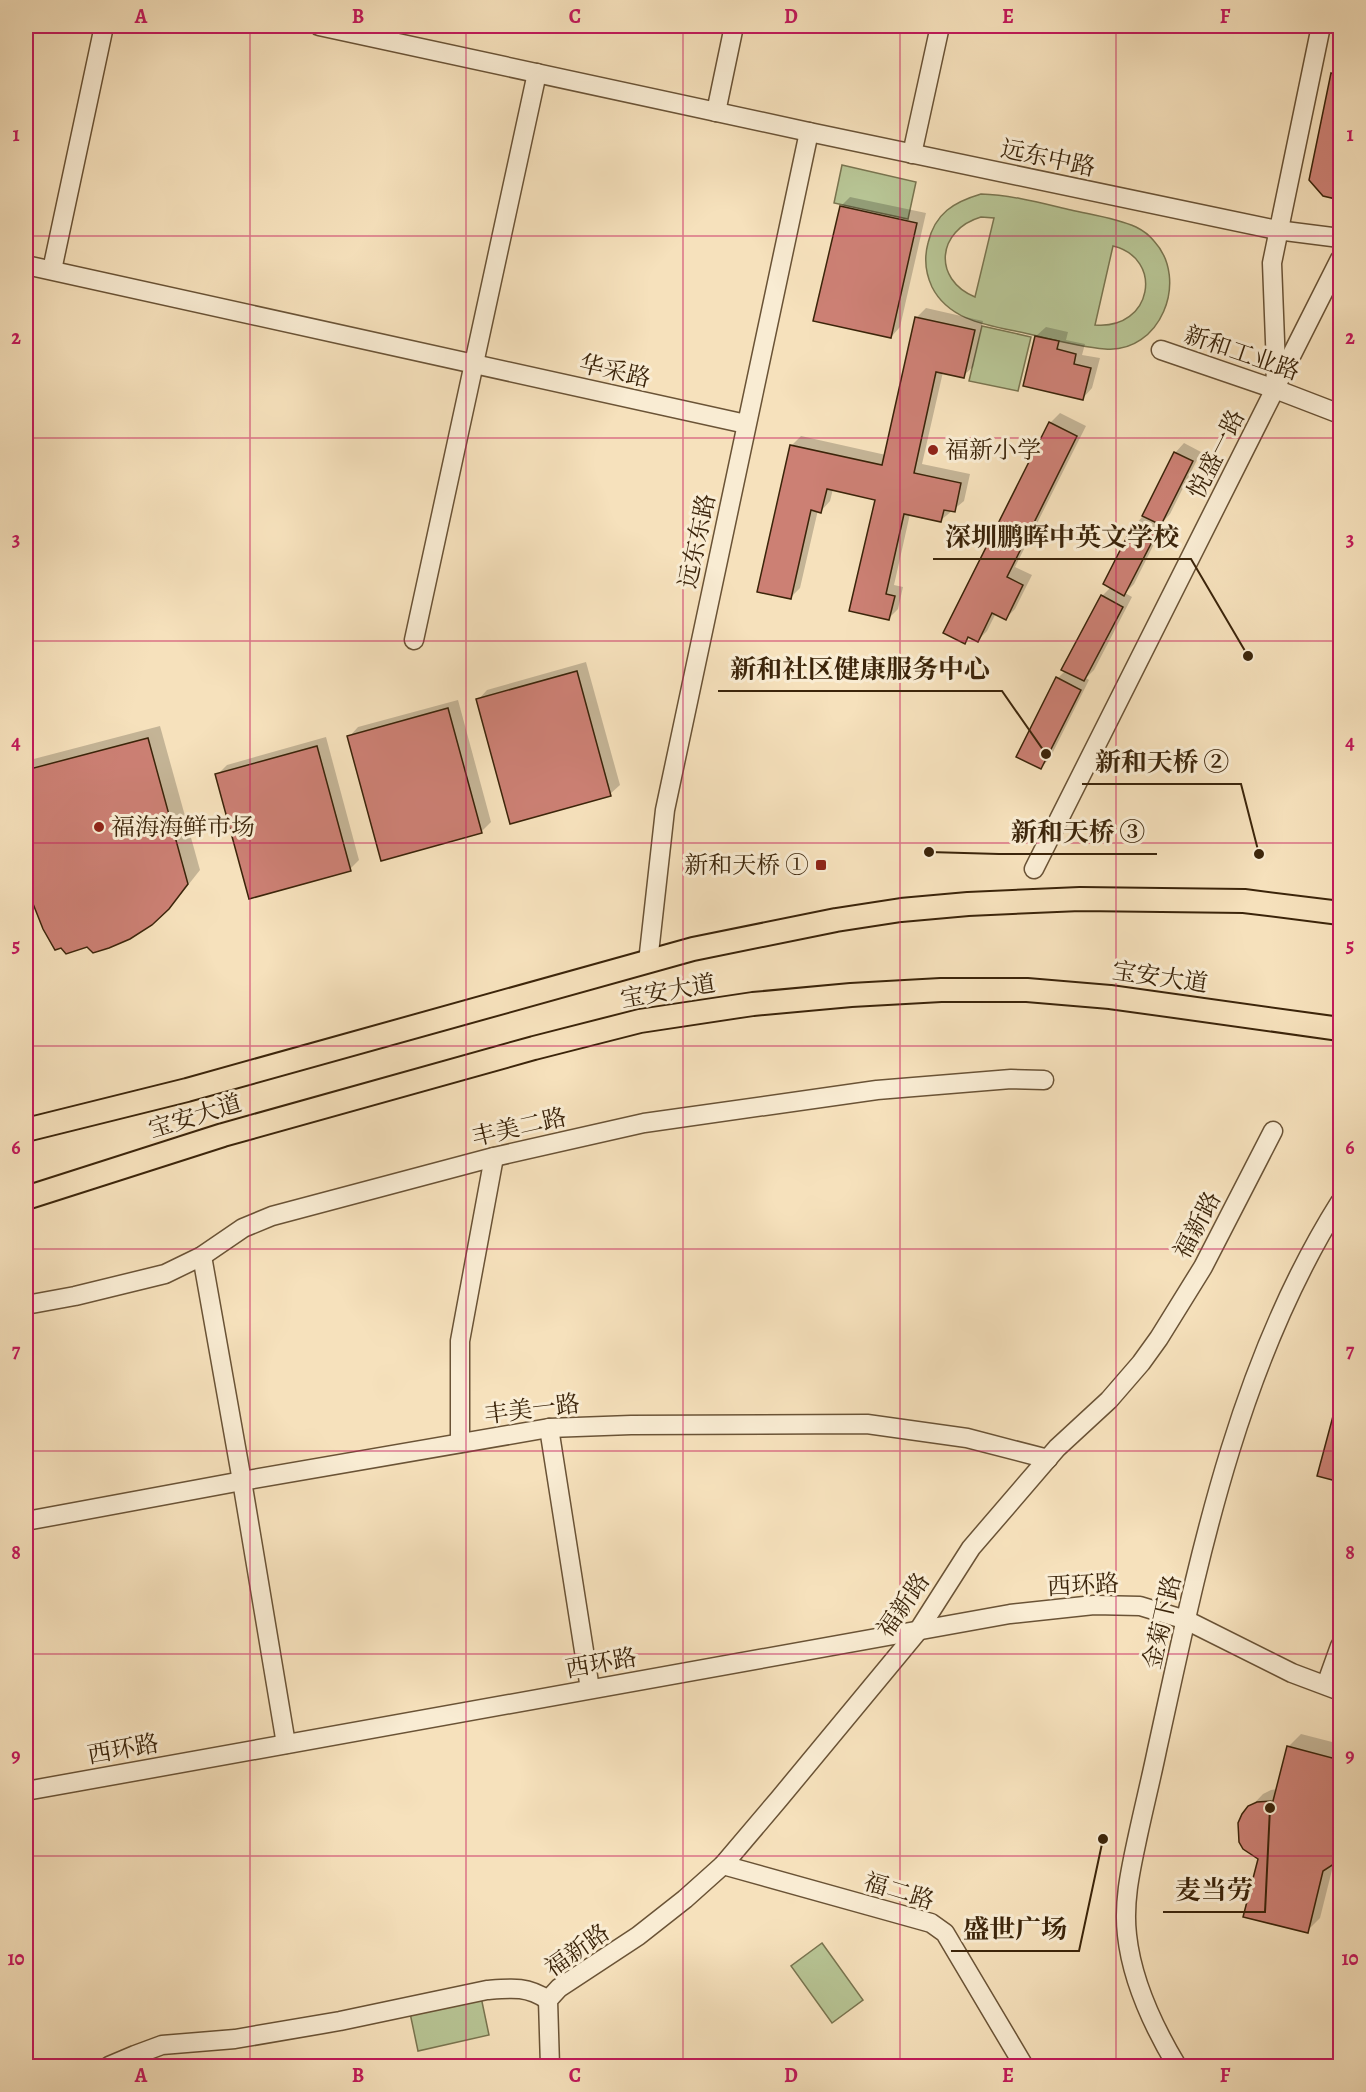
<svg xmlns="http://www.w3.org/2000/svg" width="1366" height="2092" viewBox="0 0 1366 2092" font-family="Alegreya,'Noto Serif SC',serif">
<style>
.green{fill:#b7c494;stroke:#79744f;stroke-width:1.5;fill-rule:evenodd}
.shadow{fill:#0003}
.building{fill:#cc8074;stroke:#3b240a;stroke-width:1.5}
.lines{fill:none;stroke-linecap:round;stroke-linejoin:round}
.minor-casing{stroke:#6a5336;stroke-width:21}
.major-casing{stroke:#3b240a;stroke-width:26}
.minor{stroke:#f9ecd3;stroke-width:18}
.major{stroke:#f6e1bc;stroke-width:22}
.grid{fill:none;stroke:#c2185b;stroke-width:1.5;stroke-opacity:0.55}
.poi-dot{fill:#8f2418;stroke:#f9ecd3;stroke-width:2}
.labels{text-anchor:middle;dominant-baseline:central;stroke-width:6;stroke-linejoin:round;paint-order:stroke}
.street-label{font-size:24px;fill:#3b240a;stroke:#f9ecd3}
.poi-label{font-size:24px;fill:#3b240a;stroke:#f9ecd3;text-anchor:start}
.leader{fill:none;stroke:#3b240a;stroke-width:2}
.callout-dot{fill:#3b240a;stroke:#f9ecd3;stroke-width:2}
.callout-label{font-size:26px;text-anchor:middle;font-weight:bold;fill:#3b240a;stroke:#f9ecd3;stroke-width:6;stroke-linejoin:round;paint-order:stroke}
.neatline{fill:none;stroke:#c2185b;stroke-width:2}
.grid-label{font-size:20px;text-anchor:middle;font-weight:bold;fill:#c2185b}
</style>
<rect width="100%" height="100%" fill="#f6e1bc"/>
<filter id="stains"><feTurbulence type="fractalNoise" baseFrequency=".00333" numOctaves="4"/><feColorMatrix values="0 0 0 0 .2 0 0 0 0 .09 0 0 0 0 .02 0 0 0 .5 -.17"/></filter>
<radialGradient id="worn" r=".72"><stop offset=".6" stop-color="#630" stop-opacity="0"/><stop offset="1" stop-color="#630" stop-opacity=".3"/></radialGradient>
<!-- green -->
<g class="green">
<path d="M842 165 916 182 908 219 834 203Z"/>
<path d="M981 194C1012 195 1041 203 1071 210 1093 215 1116 218 1136 227 1142 230 1150 236 1154 241 1190 280 1160 354 1105 349 1080 347 1054 340 1029 334 994 326 950 323 932 287 925 272 924 258 928 243 935 213 954 202 981 194ZM981 217 994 218 975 297C932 279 937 230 981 217ZM1113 246C1164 258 1153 330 1095 325Z"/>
<path d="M982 326 1031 337 1018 391 969 381Z"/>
<path d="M822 1943 863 2000 832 2023 791 1966Z"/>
<path d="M481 1997 489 2035 418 2051 410 2013Z"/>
</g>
<!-- shadow -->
<g class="shadow">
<path d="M1340 66V198L1324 195 1332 74Z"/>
<path d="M850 197 926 213 900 327 891 337 841 206Z"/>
<path d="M926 308 983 321 973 367 963 376 943 372 922 464 970 474 964 501 941 520 910 514 894 585 903 587 898 609 889 618 851 610 876 499 833 489 830 501 821 511 818 510 800 588 791 597 792 445 801 436 886 455 916 318Z"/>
<path d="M1046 327 1068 332 1066 340 1085 344 1082 355 1100 358 1092 388 1083 398 1036 336Z"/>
<path d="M1060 413 1086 426 1015 567 1032 575 1015 609 1006 618 996 613 987 631 978 640 970 636 965 642 945 633 1050 423Z"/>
<path d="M1184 443 1201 452 1170 514 1162 523 1164 524 1134 584 1125 593 1132 597 1094 670 1086 678 1089 680 1050 758 1041 768 1058 678 1066 670 1102 596 1111 587 1105 584 1136 524 1143 516 1175 453Z"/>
<path d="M586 662 620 785 610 794 478 700 487 690Z"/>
<path d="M458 700 491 822 482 831 349 737 358 727Z"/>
<path d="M160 726 200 870 181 894 151 924 29 892 26 881V761Z"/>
<path d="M326 737 359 860 350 869 217 775 227 765Z"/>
<path d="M1340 1395V1480L1319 1474Z"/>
<path d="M1301 1734 1340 1744V1856L1334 1862 1320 1918 1307 1931 1259 1858 1244 1848 1238 1833 1239 1823 1243 1815 1263 1794 1271 1790 1277 1789 1288 1747Z"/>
</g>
<!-- building -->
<g class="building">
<path d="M1331 73 1340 75V200L1323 196 1309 180Z"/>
<path d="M840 206 917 223 891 338 813 321Z"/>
<path d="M915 317 975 330 964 378 936 372 914 473 961 483 955 512 944 510 941 522 904 514 886 594 895 596 889 620 849 611 875 500 827 489 821 513 811 510 791 599 757 592 790 445 882 465Z"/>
<path d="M1035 336 1059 341 1057 349 1076 354 1074 364 1091 368 1083 400 1023 386Z"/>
<path d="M1049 422 1077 436 1007 577 1023 585 1006 620 992 613 978 642 968 637 965 644 943 633Z"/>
<path d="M1174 452 1193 461 1161 525 1142 516Z"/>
<path d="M1134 523 1156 534 1124 596 1103 584Z"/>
<path d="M1101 595 1123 607 1084 681 1061 670Z"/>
<path d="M577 671 611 796 510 824 476 699Z"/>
<path d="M1056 677 1081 690 1041 769 1016 757Z"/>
<path d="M448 708 482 833 381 861 347 736Z"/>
<path d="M148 738 188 884 169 909 152 925 130 939 109 948 93 953 87 947 66 954 61 948 55 950 43 929 26 886V770Z"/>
<path d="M317 746 351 871 249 899 215 774Z"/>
<path d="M1340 1390V1482L1317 1476Z"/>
<path d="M1287 1746 1340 1760V1803L1335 1825 1340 1837V1856L1334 1864 1323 1871 1308 1933 1243 1917 1258 1859 1243 1849 1239 1842 1238 1823 1242 1814 1248 1806 1257 1802 1273 1801Z"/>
</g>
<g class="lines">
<defs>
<g id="minor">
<path d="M319 26 809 132 1277 230 1340 238"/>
<path d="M716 112 734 26"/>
<path d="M912 154 940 26"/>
<path d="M26 265 746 424"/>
<path d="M52 270 104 26"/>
<path d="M1161 350 1275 389 1340 414"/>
<path d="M1277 384 1340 259"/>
<path d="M414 640 537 73"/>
<path d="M1034 869 1275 389 1276 367 1272 263 1321 26"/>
<path d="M648 962 665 810 809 132"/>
<path d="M202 1256 242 1481 286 1744"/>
<path d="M26 1305 75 1296 165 1274 202 1256 243 1228 272 1216 494 1157 644 1123 877 1090 1011 1079 1044 1080"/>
<path d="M549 1428 590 1689"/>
<path d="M460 1443V1341L494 1157"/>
<path d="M26 1521 242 1481 549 1428 631 1425 867 1424 967 1438 1048 1459"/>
<path d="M1326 1685 1340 1646"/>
<path d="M26 1791 1010 1614 1094 1605 1140 1606 1186 1620 1292 1673 1340 1691"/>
<path d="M723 1865 931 1923 945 1933 1024 2066"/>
<path d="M109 2066 135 2055 162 2045 235 2039 340 2021 487 1990C512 1988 527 1986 548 2000"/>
<path d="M550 2066 548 2000 559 1988 638 1936 685 1899 723 1865 779 1799 918 1631 971 1548 1057 1448 1109 1400 1141 1363 1159 1338 1203 1267 1273 1131"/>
<path d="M1177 2066C1153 2026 1132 1982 1127 1935 1123 1901 1131 1868 1138 1835 1144 1807 1151 1779 1157 1750 1198 1563 1236 1367 1340 1202"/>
</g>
<g id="major">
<path d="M26 1130 187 1090 693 949 836 920 901 910 968 904 1080 899 1244 901 1340 913"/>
<path d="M26 1198 223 1135 534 1048 640 1021 753 1004 851 995 941 990H1027L1110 997 1340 1029"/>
</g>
</defs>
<!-- minor casing -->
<use href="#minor" class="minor-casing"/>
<!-- major casing -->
<use href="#major" class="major-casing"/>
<!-- minor -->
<use href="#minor" class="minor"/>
<!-- major -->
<use href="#major" class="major"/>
</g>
<!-- grid -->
<path class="grid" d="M250 26V2066M466 26V2066M683 26V2066M900 26V2066M1116 26V2066M26 236H1340M26 438H1340M26 641H1340M26 843H1340M26 1046H1340M26 1249H1340M26 1451H1340M26 1654H1340M26 1856H1340"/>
<!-- markers -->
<g class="poi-dot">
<circle cx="933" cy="450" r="6"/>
<circle cx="99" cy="827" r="6"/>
<rect x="815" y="859" width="12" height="12" rx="3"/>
</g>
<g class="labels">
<!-- street labels -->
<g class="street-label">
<text transform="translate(1048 158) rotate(12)">远东中路</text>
<text transform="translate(1242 353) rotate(19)">新和工业路</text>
<text transform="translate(615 371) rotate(13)">华采路</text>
<text transform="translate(1216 454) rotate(-63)">悦盛一路</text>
<text transform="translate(697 541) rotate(-78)">远东东路</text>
<text transform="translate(1160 977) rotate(8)">宝安大道</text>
<text transform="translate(668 991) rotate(-10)">宝安大道</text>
<text transform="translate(195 1116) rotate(-17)">宝安大道</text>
<text transform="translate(519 1127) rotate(-13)">丰美二路</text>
<text transform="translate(1197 1225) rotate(-62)">福新路</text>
<text transform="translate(532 1409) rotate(-7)">丰美一路</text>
<text transform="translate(1083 1585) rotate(-3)">西环路</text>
<text transform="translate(903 1605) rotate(-55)">福新路</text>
<text transform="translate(1162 1622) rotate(-77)">金菊下路</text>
<text transform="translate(601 1663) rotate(-10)">西环路</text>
<text transform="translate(123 1749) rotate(-10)">西环路</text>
<text transform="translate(899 1891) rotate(17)">福二路</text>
<text transform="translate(577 1950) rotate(-35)">福新路</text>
</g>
<!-- poi labels -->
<g class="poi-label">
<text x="945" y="450">福新小学</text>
<text x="111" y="827">福海海鲜市场</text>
<text x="809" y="865" text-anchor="end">新和天桥 ①</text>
</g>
</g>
<!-- callouts -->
<path class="leader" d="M1248 656L1191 559H933M1046 754L1002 691H718M1259 854L1241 784H1082M929 852L999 854H1157M1270 1808L1265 1912H1163M1103 1839L1079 1951H951"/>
<g class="callout-dot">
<circle cx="1248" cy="656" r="6"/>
<circle cx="1046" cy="754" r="6"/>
<circle cx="1259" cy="854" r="6"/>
<circle cx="929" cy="852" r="6"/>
<circle cx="1270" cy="1808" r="6"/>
<circle cx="1103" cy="1839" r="6"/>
</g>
<g class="callout-label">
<text x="1062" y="546">深圳鹏晖中英文学校</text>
<text x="860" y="678">新和社区健康服务中心</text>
<text x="1162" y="771">新和天桥 ②</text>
<text x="1078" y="841">新和天桥 ③</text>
<text x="1214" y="1899">麦当劳</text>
<text x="1015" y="1938">盛世广场</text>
</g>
<!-- margin -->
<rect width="1366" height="2092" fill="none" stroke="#f6e1bc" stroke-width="66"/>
<rect x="33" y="33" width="1300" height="2026" class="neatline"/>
<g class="grid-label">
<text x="141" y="23">A</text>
<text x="358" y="23">B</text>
<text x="575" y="23">C</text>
<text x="791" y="23">D</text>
<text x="1008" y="23">E</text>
<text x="1225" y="23">F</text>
<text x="16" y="141">1</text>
<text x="1350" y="141">1</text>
<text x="16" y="344">2</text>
<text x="1350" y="344">2</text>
<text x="16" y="546">3</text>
<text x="1350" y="546">3</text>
<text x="16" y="749">4</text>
<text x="1350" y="749">4</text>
<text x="16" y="952">5</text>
<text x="1350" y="952">5</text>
<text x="16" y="1154">6</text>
<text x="1350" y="1154">6</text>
<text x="16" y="1357">7</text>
<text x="1350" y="1357">7</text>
<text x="16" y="1559">8</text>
<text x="1350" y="1559">8</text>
<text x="16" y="1762">9</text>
<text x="1350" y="1762">9</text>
<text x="16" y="1965">10</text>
<text x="1350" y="1965">10</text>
<text x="141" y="2082">A</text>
<text x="358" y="2082">B</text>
<text x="575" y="2082">C</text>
<text x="791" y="2082">D</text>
<text x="1008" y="2082">E</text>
<text x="1225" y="2082">F</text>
</g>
<rect width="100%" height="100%" filter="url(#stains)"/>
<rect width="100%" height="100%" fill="url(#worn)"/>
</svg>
